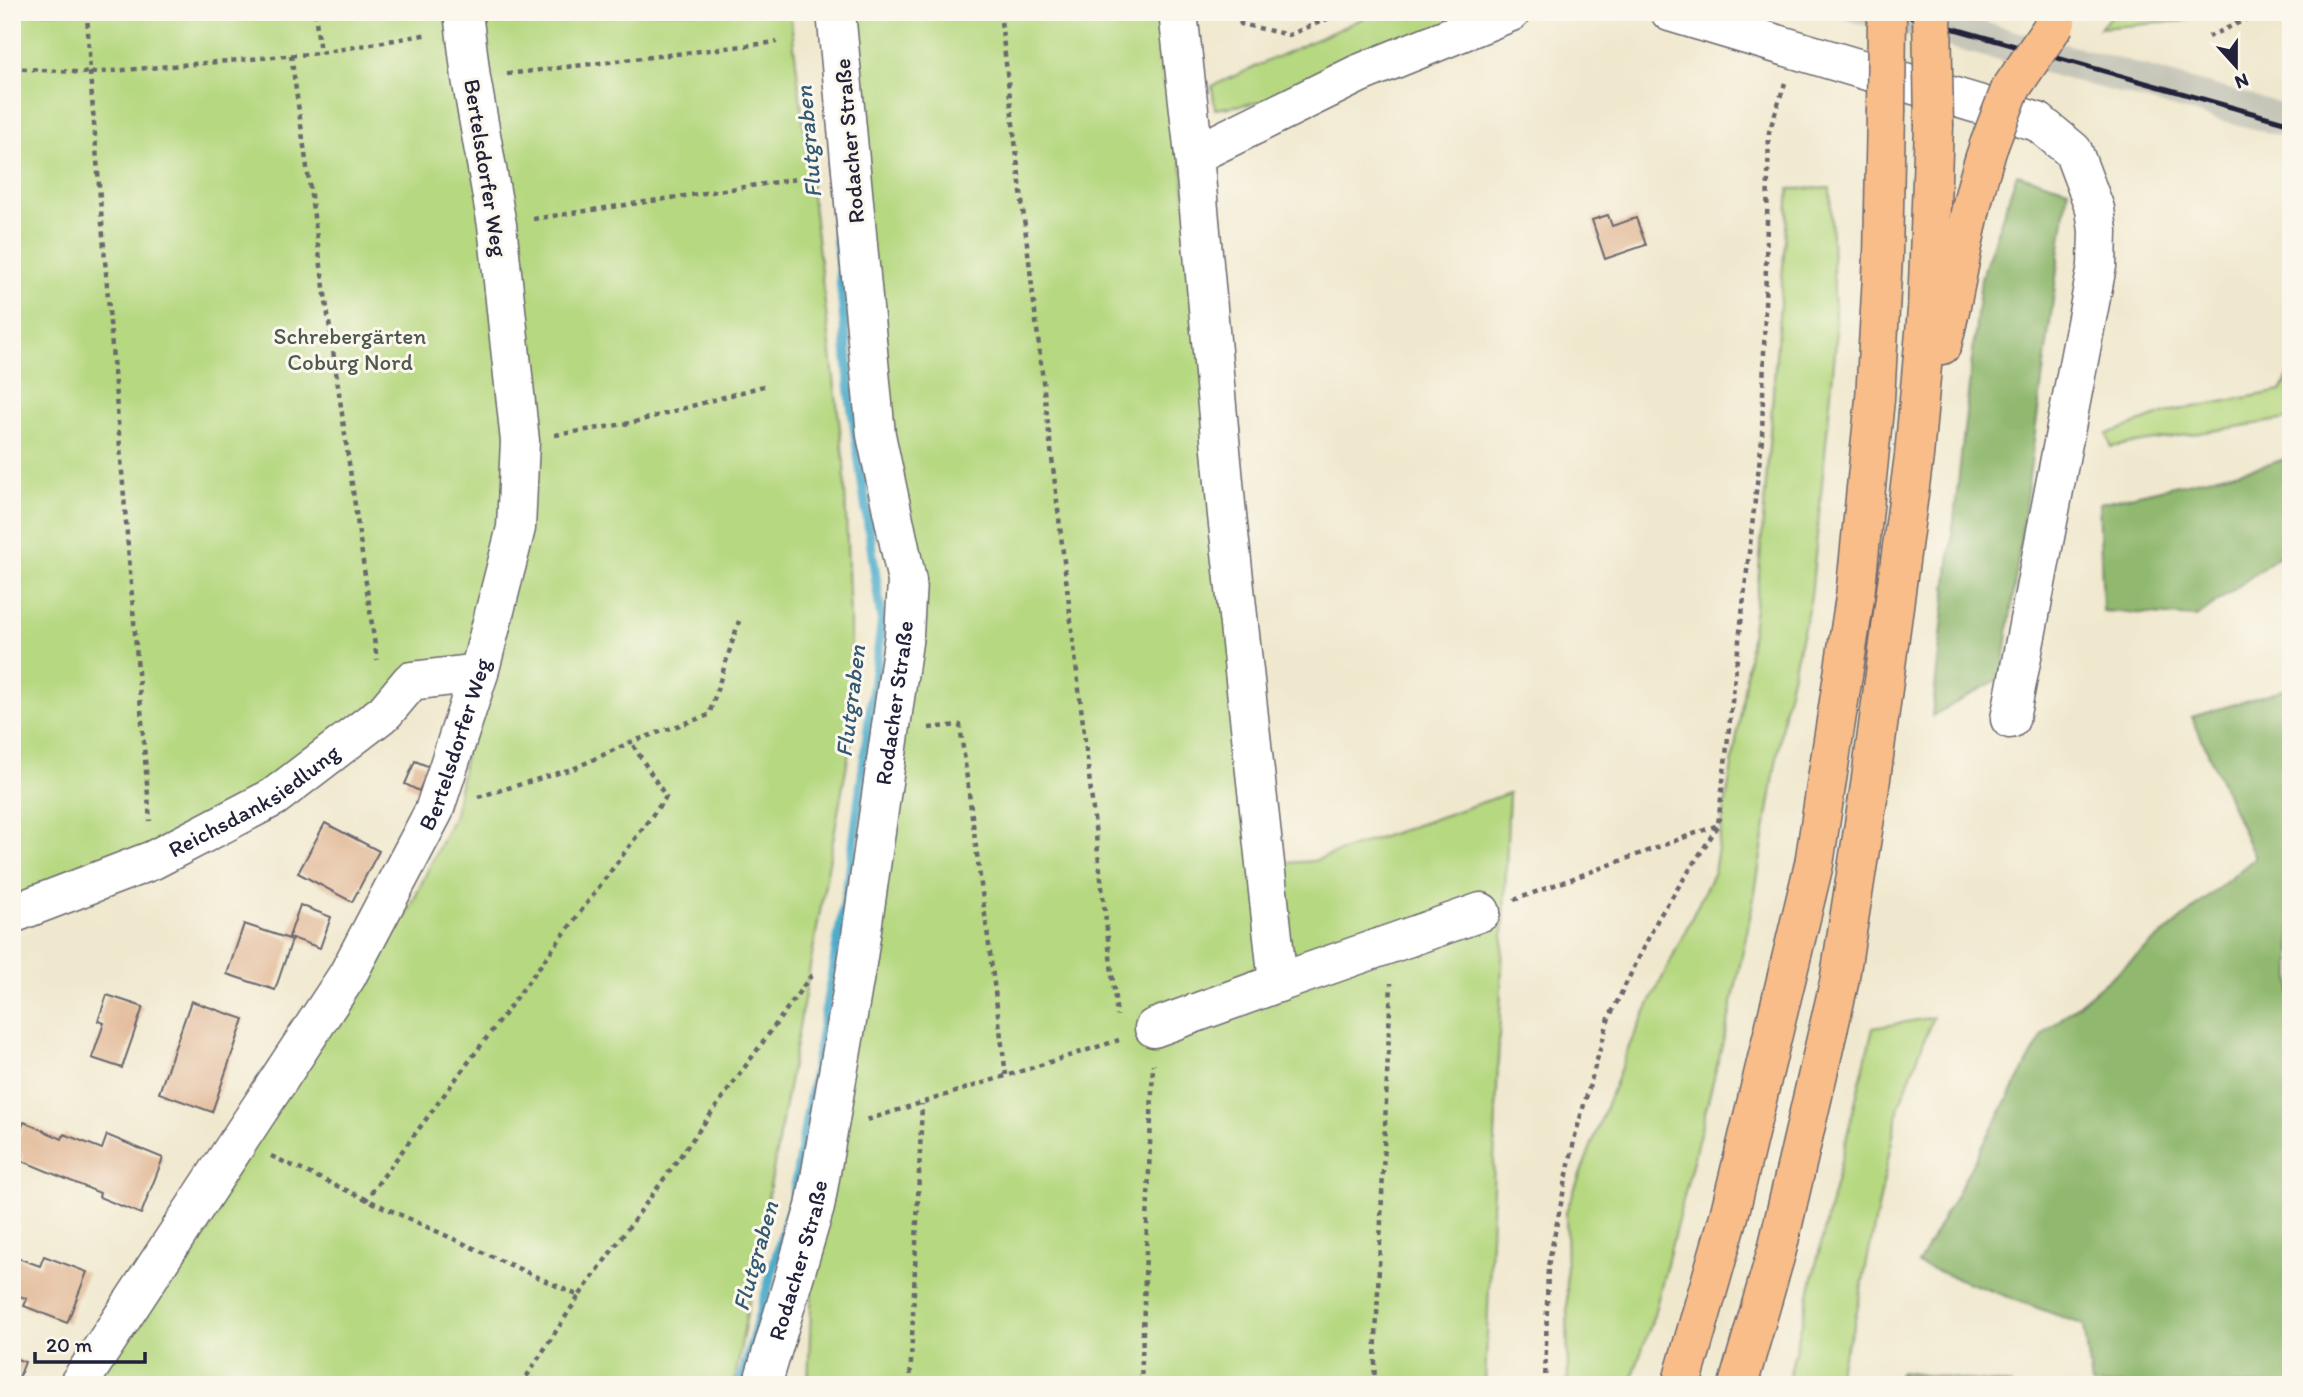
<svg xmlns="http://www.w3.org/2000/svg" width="2303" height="1397" viewBox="0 0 2303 1397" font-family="Itim,sans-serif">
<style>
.industrial{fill:#c5c5b8}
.green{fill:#b6d880;stroke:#6c7d5e;stroke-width:2}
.forest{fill:#90b86e;stroke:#596d54;stroke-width:2}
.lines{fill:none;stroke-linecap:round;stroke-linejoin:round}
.stream{stroke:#4caccb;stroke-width:10}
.building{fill:#e1b795}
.minor-casing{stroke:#6a676e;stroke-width:41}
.highway-casing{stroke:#6a676e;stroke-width:41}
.path{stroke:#6a676e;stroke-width:4.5;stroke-dasharray:5 5;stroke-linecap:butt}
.minor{stroke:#fff;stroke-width:38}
.highway{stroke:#f8bd89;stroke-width:38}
.rail{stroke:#22223b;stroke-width:5}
.highway-bridge-casing{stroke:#6a676e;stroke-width:41;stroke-linecap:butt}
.highway-bridge{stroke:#f8bd89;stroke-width:38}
.labels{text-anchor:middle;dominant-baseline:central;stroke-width:6;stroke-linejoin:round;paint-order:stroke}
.street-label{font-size:23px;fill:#22223b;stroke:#fbf7ec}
.park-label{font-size:23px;fill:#4e5950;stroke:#fbf7ec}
.water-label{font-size:24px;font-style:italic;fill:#335975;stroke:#fbf7ec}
</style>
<rect width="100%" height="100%" fill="#fbf7ec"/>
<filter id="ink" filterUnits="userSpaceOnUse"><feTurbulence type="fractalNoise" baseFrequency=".0143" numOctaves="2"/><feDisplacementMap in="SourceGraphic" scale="14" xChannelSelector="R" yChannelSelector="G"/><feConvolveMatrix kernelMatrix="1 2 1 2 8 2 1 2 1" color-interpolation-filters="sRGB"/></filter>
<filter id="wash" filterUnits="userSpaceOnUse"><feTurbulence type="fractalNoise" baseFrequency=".00686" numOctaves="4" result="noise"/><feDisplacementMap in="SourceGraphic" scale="28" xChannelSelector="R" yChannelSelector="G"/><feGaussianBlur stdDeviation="1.57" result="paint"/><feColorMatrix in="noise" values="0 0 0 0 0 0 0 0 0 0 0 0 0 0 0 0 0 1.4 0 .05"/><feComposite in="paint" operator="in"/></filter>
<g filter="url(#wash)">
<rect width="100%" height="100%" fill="#f0e8ce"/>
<!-- industrial -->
<path class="industrial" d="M1816 12H1947L2291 106V139Z"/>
<!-- green -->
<g class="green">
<path d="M12 12H790L844 462 854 725 734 1385H91L409 910 455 813 479 674 411 681 274 797 12 914Z"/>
<path d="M836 12H1165L1260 865 1313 861 1509 793 1485 1385H808L815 1207 904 635Z"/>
<path d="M1377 12H1482L1261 102 1215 109 1212 86Z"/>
<path d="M2115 12H2198L2183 21 2100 28Z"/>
<path d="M1830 188 1836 341 1811 597 1785 707 1755 893 1729 1018 1654 1315 1630 1385H1568L1566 1212 1630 1044 1714 872 1741 712 1758 585 1789 189Z"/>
<path d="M2291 371V416L2287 419 2111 447 2107 434 2172 411 2281 391Z"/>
<path d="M1933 1017 1899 1106 1854 1325 1833 1385H1787L1873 1028Z"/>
</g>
<!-- forest -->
<g class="forest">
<path d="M2017 174 2068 189 2002 677 1932 716 1981 279Z"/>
<path d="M2291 457V547L2197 617 2103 611 2099 503 2270 464Z"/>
<path d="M2291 687V1385H2092L2084 1325 1918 1264 2044 1033 2255 858 2192 717Z"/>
<path d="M1900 1372 2012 1385H1896Z"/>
</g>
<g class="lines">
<!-- stream -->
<path class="stream" d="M740 1385 793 1198 850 872 882 622 851 401 831 166"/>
</g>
<g id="blocks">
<!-- building -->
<g class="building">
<path d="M1608 215 1612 226 1636 218 1646 245 1605 259 1592 220Z"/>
<path d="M415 761 430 767 419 791 405 784Z"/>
<path d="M325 823 379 851 352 902 298 873Z"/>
<path d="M300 905 331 917 320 948 289 937Z"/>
<path d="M244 924 292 940 275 990 227 974Z"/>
<path d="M107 995 143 1007 122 1068 92 1058 104 1023 98 1021Z"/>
<path d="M191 1001 244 1019 212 1112 159 1093Z"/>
<path d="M24 1122 62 1139 64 1134 102 1149 107 1135 163 1158 141 1214 99 1197 100 1193 20 1160 23 1155 13 1151Z"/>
<path d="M12 1256 40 1266 44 1256 87 1272 67 1323 24 1306 27 1299 12 1293Z"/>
<path d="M12 1357 25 1362 16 1385H12Z"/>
</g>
</g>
</g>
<g filter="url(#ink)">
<use href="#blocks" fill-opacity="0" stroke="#6a676e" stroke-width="2"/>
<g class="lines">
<defs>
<g id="minor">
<path d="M1670 12 2038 122 2073 151 2095 209 2098 231 2097 266 2010 719"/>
<path d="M1194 155 1358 74 1511 12"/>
<path id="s1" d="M12 914 153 860 274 797 385 712 411 681 479 673"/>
<path d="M1278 983 1481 912"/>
<path d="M1154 1028 1278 983 1227 515 1194 155 1178 12"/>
<path id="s2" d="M78 1385 347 976 434 811 479 673 516 528 520 441 497 225 471 78 463 12"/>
<path id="s3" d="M762 1385 815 1207 858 957 904 635 907 581 876 435 836 12"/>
</g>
<g id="highway">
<path d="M1942 345C1959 279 1966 210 1989 145"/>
<path d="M1681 1385 1729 1216 1814 864 1855 597 1875 399 1883 257 1886 112"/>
<path d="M1738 1385 1777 1250 1839 983 1870 786 1914 456 1927 310 1934 126"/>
</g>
</defs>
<!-- minor casing -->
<use href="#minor" class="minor-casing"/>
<!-- highway casing -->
<use href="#highway" class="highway-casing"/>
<!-- path -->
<g class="path">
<path d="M87 12 90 73 150 821"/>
<path d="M315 12 320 53"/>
<path d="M1000 12 1117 1016"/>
<path d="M1237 12 1241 24 1289 35 1344 12"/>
<path d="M2208 37 2262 12"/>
<path d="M291 55 377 660"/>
<path d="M12 68 90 73 320 53 429 34"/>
<path d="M507 74 777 42"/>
<path d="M533 219 796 179"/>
<path d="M555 435 631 423 767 385"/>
<path d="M929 728 960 725 1006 1075"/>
<path d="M478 797 575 768 631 742 709 715 739 621"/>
<path d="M1514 900 1718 825 1762 439 1769 132 1785 83"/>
<path d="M867 1120 1119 1040"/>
<path d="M271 1156 579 1296 810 977 817 974"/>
<path d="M365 1201 666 797 631 742"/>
<path d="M521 1385 579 1296"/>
<path d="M910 1385 922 1104"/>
<path d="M1141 1385 1153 1064"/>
<path d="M1374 1385 1391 983"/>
<path d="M1545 1385 1548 1266 1575 1136 1609 1018 1659 917 1718 826"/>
</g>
<!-- minor -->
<use href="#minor" class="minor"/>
<!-- highway -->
<use href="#highway" class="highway"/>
<!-- rail -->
<path class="rail" d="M1895 12 2291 124"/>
<defs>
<g id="highway-bridge">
<path d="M1932 12 1934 126"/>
<path d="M1886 112 1887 12"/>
<path d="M1989 145 2010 90 2056 22"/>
</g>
</defs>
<!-- highway-bridge casing -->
<use href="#highway-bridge" class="highway-bridge-casing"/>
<!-- highway-bridge -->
<use href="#highway-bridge" class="highway-bridge"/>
</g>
</g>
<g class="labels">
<!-- street labels -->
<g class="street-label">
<text transform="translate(849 141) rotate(-95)">Rodacher Straße</text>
<text transform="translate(486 168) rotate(81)">Bertelsdorfer Weg</text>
<text stroke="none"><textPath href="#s3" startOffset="696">Rodacher Straße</textPath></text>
<text stroke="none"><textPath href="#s2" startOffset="746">Bertelsdorfer Weg</textPath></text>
<text stroke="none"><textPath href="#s1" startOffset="268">Reichsdanksiedlung</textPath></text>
<text stroke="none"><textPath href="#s3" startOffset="130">Rodacher Straße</textPath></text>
</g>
<!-- park labels -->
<g class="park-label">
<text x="350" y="336">Schrebergärten<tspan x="350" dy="26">Coburg Nord</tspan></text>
</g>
<!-- water labels -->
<g class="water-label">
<text transform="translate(808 142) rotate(-95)">Flutgraben</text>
<text transform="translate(850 701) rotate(-83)">Flutgraben</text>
<text transform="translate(755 1256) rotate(-74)">Flutgraben</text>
</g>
</g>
<!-- margin -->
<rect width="2303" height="1397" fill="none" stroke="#fbf7ec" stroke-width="42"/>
<!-- north arrow -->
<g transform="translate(2236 66) rotate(159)" stroke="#fbf7ec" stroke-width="5" paint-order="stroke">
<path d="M0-5L12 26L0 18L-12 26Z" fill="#22223b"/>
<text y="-10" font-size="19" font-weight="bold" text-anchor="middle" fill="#22223b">N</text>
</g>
<!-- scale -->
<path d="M35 1352v10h110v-10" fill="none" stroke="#22223b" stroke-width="3.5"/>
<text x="46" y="1352" font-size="21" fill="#22223b" stroke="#fbf7ec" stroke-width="5" paint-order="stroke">20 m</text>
</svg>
